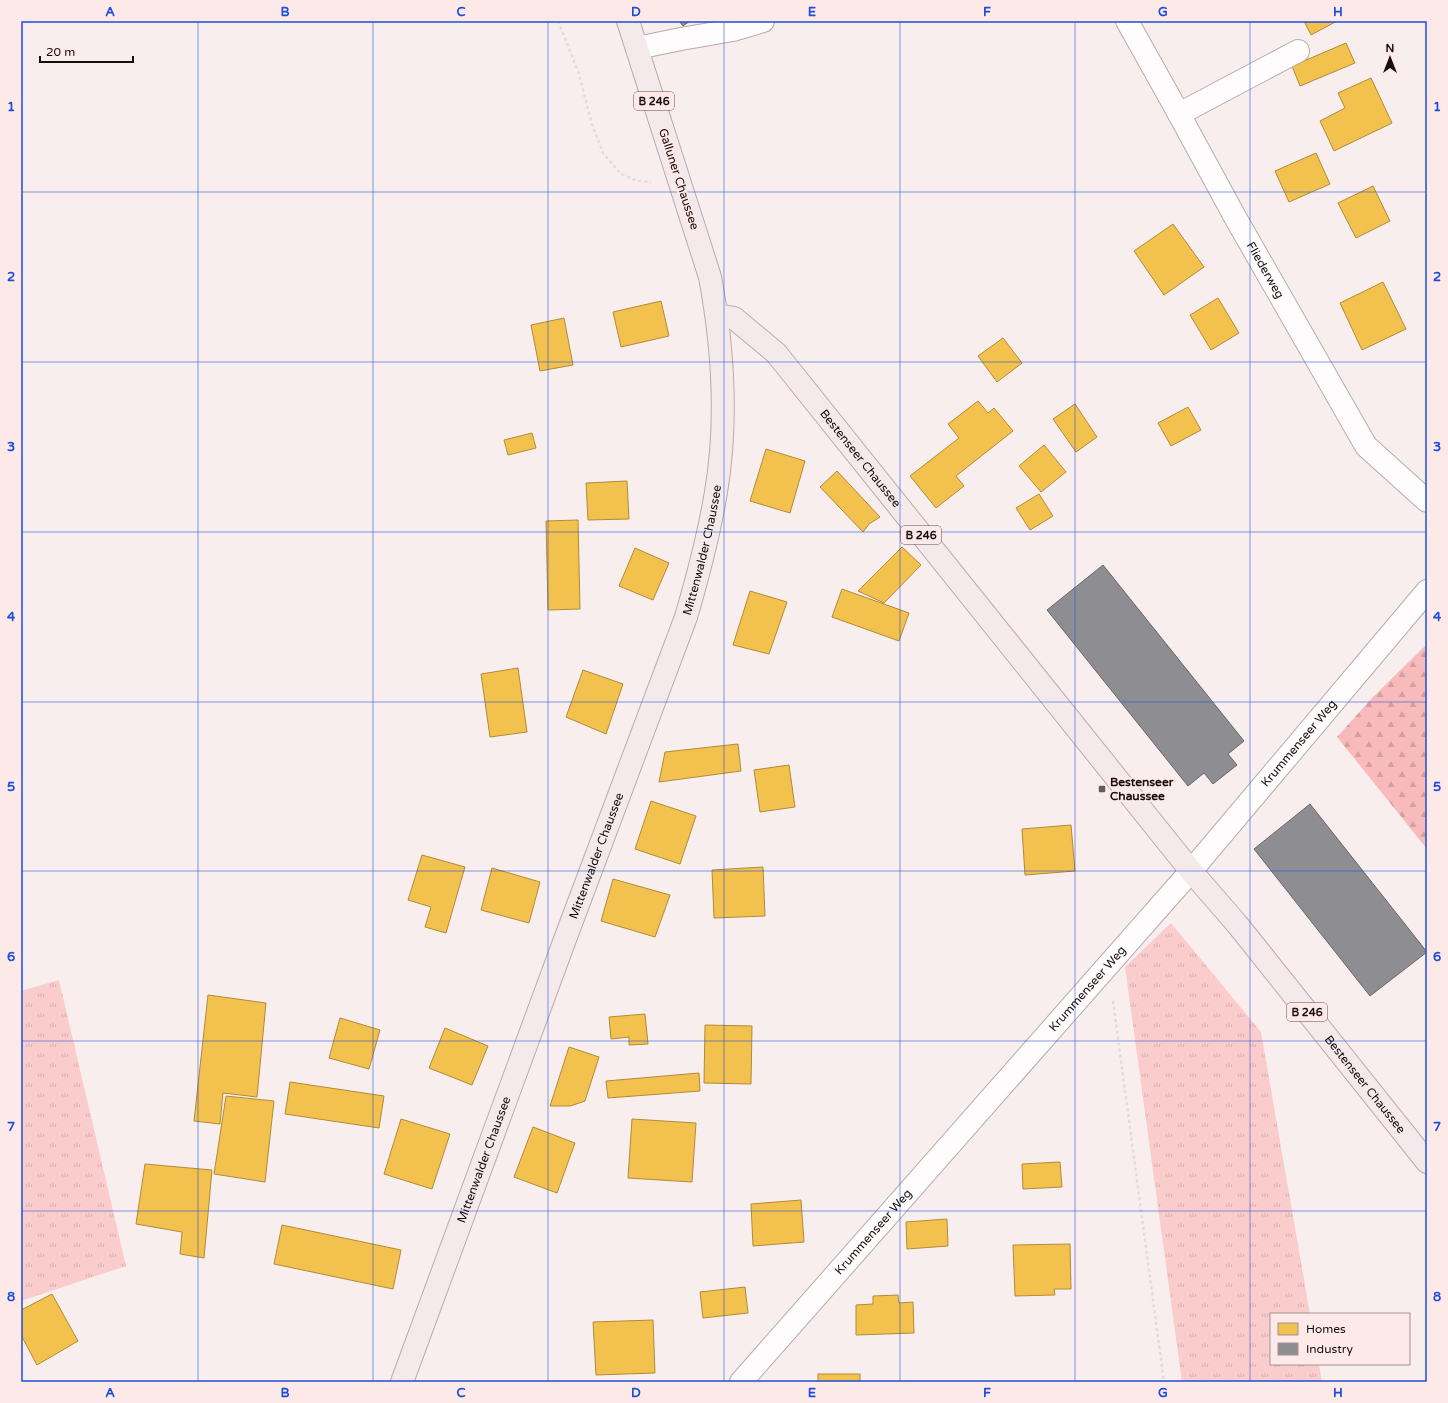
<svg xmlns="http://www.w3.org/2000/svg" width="1448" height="1403" viewBox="0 0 1448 1403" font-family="'Varela Round',sans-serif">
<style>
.grass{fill:url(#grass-tufts)}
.forest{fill:url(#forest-firs)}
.homes{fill:#f2c14e;stroke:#b18b3a}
.industry{fill:#8d8d92;stroke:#6a676a}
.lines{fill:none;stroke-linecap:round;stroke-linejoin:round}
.minor-casing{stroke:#b6acac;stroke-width:24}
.major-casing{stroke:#bfa9aa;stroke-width:24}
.path{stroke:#e0dcdc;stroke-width:2.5;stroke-dasharray:3 3;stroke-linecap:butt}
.minor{stroke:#fefcfc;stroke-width:22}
.major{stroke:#f5eaeb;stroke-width:22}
.grid{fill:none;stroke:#1d4ed8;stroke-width:1;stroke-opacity:0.55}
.poi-dot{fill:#675c5c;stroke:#fee9e9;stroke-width:1.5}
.labels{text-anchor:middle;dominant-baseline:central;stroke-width:4;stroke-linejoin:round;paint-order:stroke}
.shield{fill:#fee9e9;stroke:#5d4f4f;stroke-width:1}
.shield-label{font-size:11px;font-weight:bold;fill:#180d0d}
.street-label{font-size:12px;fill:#180d0d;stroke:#fee9e9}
.poi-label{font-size:12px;font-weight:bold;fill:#180d0d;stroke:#fee9e9;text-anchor:start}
.neatline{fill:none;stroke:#1d4ed8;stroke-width:1.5}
.grid-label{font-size:13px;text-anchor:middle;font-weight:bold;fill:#1d4ed8}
</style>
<defs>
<pattern id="grass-tufts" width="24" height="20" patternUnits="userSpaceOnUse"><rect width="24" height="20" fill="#fbcccc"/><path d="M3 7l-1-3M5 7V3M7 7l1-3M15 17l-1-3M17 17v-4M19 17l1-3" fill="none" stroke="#d6aeae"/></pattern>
<pattern id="forest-firs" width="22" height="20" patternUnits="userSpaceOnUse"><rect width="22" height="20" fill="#f8babb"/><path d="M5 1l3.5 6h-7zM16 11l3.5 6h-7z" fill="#d49fa0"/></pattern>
</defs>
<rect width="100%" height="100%" fill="#f9eeee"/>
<!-- grass -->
<g class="grass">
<path d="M1171 923 1261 1032 1310 1314H1271V1364H1319L1322 1382H1182L1125 967Z"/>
<path d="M59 980 126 1266 21 1301V991Z"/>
</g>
<!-- forest -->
<path class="forest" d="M1427 644V849L1337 737 1373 697Z"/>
<!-- homes -->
<g class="homes">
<path d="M1304 21H1337L1311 35Z"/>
<path d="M1346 43 1355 63 1300 86 1292 66Z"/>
<path d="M1371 78 1392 123 1334 151 1320 121 1345 108 1338 93Z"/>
<path d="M1316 153 1330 184 1289 202 1275 171Z"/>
<path d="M1373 186 1390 221 1356 238 1338 203Z"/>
<path d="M1173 224 1204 267 1164 295 1134 251Z"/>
<path d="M1383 282 1406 329 1362 350 1340 303Z"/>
<path d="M1218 298 1239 333 1211 350 1190 315Z"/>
<path d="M661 301 669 336 621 347 613 312Z"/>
<path d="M564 318 573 365 540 371 531 325Z"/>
<path d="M1003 338 1022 363 997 382 978 356Z"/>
<path d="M978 401 988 413 994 408 1013 431 956 476 964 486 936 508 910 476 959 438 948 424Z"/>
<path d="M1075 404 1097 437 1076 452 1053 419Z"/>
<path d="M1188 407 1201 430 1171 446 1158 423Z"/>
<path d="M532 433 536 448 508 455 504 440Z"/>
<path d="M1044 445 1066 472 1041 492 1019 466Z"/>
<path d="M766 449 805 461 790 513 750 501Z"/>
<path d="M837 471 880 517 869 524 863 532 820 487Z"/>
<path d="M627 481 629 519 588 520 586 483Z"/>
<path d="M1039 494 1053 516 1030 530 1016 508Z"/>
<path d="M578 520 580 609 548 610 546 521Z"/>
<path d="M902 547 921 565 884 603 858 591Z"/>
<path d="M635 548 669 563 653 600 619 586Z"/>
<path d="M842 589 909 613 899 641 832 617Z"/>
<path d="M750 591 787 602 769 654 733 645Z"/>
<path d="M518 668 527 732 490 737 481 674Z"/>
<path d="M583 670 623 684 606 734 566 717Z"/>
<path d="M738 744 741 771 659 782 665 752Z"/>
<path d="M789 765 795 807 760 812 754 770Z"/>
<path d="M651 801 696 816 680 864 635 849Z"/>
<path d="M1071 825 1075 871 1025 875 1022 829Z"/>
<path d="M422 855 465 867 446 933 425 927 431 907 408 900Z"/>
<path d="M763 867 765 916 714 918 712 870Z"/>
<path d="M492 868 540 882 529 923 481 910Z"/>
<path d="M613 879 670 895 655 937 601 921Z"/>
<path d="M208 995 266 1003 257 1097 223 1093 220 1124 194 1121Z"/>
<path d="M645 1014 648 1044 629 1045V1037L611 1039 609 1017Z"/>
<path d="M340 1018 380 1030 369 1069 329 1058Z"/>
<path d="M705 1025 752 1026 751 1084 704 1083Z"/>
<path d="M445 1028 488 1046 472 1085 429 1068Z"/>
<path d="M569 1047 599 1057 585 1101 570 1106H550Z"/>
<path d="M699 1073 700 1091 608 1098 606 1081Z"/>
<path d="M290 1082 384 1096 379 1128 285 1114Z"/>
<path d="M226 1096 274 1101 265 1182 214 1174Z"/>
<path d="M401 1119 450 1134 432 1189 384 1174Z"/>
<path d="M632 1119 696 1123 692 1182 628 1178Z"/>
<path d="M533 1127 575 1143 557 1193 514 1177Z"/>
<path d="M1060 1162 1062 1187 1023 1189 1022 1164Z"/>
<path d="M145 1164 212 1170 204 1258 180 1254 182 1232 136 1224Z"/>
<path d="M801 1200 804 1242 753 1246 751 1204Z"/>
<path d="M947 1219 948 1246 907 1249 906 1222Z"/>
<path d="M282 1225 401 1250 393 1289 274 1264Z"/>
<path d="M1070 1244 1071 1289H1054L1055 1295 1015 1296 1013 1245Z"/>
<path d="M745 1287 748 1313 703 1318 700 1292Z"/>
<path d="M52 1294 78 1341 37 1365 21 1335V1310Z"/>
<path d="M898 1295 899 1303 913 1302 914 1333 856 1335V1305L873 1304V1296Z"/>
<path d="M653 1320 655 1373 596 1375 593 1322Z"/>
<rect x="818" y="1374" width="42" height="8"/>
</g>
<!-- industry -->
<g class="industry">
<path d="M679 21H690L683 26Z"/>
<path d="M1103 565 1244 741 1228 754 1237 765 1213 784 1204 773 1188 786 1047 610Z"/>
<path d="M1310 804 1427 952 1370 996 1254 849Z"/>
</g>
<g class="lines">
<defs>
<g id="minor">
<path id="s1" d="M1127 21 1179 114 1235 217 1366 446 1427 501"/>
<path d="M637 48 681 39 733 30 763 21"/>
<path d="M1179 114 1298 51"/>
<path id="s2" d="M741 1382 1191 871 1427 591"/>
</g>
<g id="major">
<path id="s3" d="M717 315 734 318 776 353 1191 871 1237 924 1427 1162"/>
<path id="s4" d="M402 1382 564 942 686 617C698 576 709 535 716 492 728 421 723 347 710 277L628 21"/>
</g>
</defs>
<!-- minor casing -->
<use href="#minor" class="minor-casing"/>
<!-- major casing -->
<use href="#major" class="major-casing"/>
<!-- path -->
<g class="path">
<path d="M558 21 578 71 592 124 603 153 621 174 638 181 651 182"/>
<path d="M1113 1001 1164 1382"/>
</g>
<!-- minor -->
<use href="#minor" class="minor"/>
<!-- major -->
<use href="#major" class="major"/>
</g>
<!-- grid -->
<path class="grid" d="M198 21V1382M373 21V1382M548 21V1382M724 21V1382M900 21V1382M1075 21V1382M1250 21V1382M21 192H1427M21 362H1427M21 532H1427M21 702H1427M21 871H1427M21 1041H1427M21 1211H1427"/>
<!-- markers -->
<rect class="poi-dot" x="1098" y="785" width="8" height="8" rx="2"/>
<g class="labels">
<!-- shield labels -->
<g class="shield">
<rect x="634" y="92" width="40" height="18" rx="3"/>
<rect x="901" y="526" width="40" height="18" rx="3"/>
<rect x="1287" y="1003" width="40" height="18" rx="3"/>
</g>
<g class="shield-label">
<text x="654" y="101">B 246</text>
<text x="921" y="535">B 246</text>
<text x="1307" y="1012">B 246</text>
</g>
<!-- street labels -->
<g class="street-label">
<text transform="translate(679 179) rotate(72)">Galluner Chaussee</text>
<text stroke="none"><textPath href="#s1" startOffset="285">Fliederweg</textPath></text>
<text stroke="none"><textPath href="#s3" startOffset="207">Bestenseer Chaussee</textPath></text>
<text stroke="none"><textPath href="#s4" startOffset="885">Mittenwalder Chaussee</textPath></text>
<text stroke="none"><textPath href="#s2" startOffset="848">Krummenseer Weg</textPath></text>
<text stroke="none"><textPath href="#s4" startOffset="561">Mittenwalder Chaussee</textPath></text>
<text stroke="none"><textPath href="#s2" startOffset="524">Krummenseer Weg</textPath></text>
<text stroke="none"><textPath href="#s3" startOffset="1011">Bestenseer Chaussee</textPath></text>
<text stroke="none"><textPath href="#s4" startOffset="237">Mittenwalder Chaussee</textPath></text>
<text stroke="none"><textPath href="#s2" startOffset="200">Krummenseer Weg</textPath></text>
</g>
<!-- poi labels -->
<g class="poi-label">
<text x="1110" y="782">Bestenseer<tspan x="1110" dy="14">Chaussee</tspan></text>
</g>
</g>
<!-- border -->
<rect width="1448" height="1403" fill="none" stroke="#fee9e9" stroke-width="44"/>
<!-- legend -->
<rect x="1270" y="1313" width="140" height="52" fill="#fee9e9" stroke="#a29191"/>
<rect x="1278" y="1323" width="20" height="12" fill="#f2c14e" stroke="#a29191"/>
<text x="1306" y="1333" font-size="12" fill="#180d0d">Homes</text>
<rect x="1278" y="1343" width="20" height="12" fill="#8d8d92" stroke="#a29191"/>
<text x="1306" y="1353" font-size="12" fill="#180d0d">Industry</text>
<!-- north arrow -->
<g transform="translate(1390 58)" stroke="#fee9e9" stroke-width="3" paint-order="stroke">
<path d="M0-3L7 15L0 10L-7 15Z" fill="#180d0d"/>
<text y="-6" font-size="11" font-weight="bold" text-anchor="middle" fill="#180d0d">N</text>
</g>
<!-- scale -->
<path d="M40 56v6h93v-6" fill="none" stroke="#180d0d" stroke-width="2"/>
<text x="46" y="56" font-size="12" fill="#180d0d" stroke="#fee9e9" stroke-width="3" paint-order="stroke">20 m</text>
<rect x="22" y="22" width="1404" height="1359" class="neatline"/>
<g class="grid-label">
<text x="110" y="16">A</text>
<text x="285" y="16">B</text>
<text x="461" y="16">C</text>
<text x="636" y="16">D</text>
<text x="812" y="16">E</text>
<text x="987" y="16">F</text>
<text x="1163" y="16">G</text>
<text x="1338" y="16">H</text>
<text x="11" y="111">1</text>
<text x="1437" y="111">1</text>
<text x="11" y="281">2</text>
<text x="1437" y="281">2</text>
<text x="11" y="451">3</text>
<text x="1437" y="451">3</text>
<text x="11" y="621">4</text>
<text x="1437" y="621">4</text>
<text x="11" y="791">5</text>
<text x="1437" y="791">5</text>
<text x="11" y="961">6</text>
<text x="1437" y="961">6</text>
<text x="11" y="1131">7</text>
<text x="1437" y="1131">7</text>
<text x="11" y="1301">8</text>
<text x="1437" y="1301">8</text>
<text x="110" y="1397">A</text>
<text x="285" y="1397">B</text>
<text x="461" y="1397">C</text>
<text x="636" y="1397">D</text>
<text x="812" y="1397">E</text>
<text x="987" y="1397">F</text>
<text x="1163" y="1397">G</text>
<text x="1338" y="1397">H</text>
</g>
</svg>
